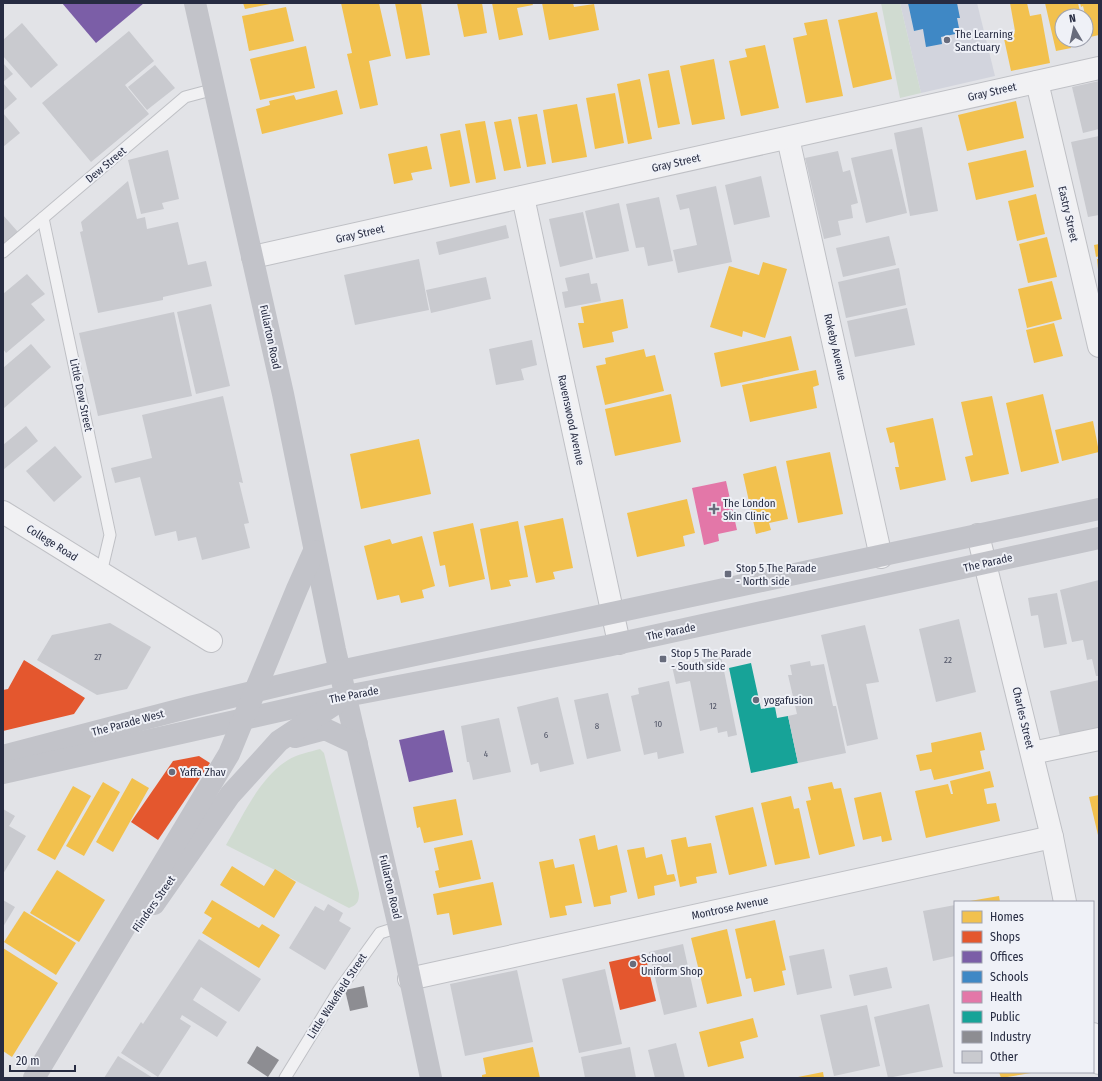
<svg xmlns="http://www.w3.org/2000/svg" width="1102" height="1081" viewBox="0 0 1102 1081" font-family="'Fira Sans Condensed',sans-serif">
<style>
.built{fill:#d2d4dd}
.green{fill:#d0dbd1}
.homes{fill:#f2c14e}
.shops{fill:#e4572e}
.offices{fill:#7b5ea7}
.schools{fill:#3f88c5}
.health{fill:#e377a8}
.public{fill:#17a398}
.industry{fill:#8d8d92}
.building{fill:#c9cacf}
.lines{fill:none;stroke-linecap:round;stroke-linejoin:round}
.lane-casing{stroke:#bfc0c5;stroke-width:13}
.street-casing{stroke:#bfc0c5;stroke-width:24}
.lane{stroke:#f1f1f3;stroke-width:11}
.street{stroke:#f1f1f3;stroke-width:22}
.secondary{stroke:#c2c3c9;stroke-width:22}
.poi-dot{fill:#686c7c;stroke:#eff1f7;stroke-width:1.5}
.labels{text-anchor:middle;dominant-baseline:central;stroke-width:4;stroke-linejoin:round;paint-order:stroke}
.number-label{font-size:9px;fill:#515567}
.poi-label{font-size:11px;fill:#272c42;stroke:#eff1f7;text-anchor:start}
.street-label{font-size:11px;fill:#272c42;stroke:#eff1f7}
</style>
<rect width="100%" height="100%" fill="#e2e3e7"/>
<!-- built -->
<path class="built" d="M900 3H977L995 76 921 93Z"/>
<!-- green -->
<g class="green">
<path d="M881 3H900L921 93 900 98Z"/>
<path d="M320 749 324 753 359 893C359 902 357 905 349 908L226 845C243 816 259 778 288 760 297 754 310 752 320 749Z"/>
</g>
<!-- homes -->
<g class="homes">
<path d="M243 3H270V4L245 9Z"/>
<path d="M341 3H379L391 56 369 61 378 105 360 109 347 54 352 53Z"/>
<path d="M395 3H421L430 55 406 59Z"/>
<path d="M457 3H482L487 33 464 37Z"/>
<path d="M492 3H532L533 5 517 8 523 35 499 40Z"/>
<path d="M542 3H573L574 7 594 4 599 30 549 40Z"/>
<path d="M1010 3H1027L1030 16 1041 14 1050 63 1011 71 1003 34 1015 31Z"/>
<path d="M1045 3H1078L1081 16H1062V40H1078L1070 42 1071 48 1056 51Z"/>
<path d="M1080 3H1099V35L1090 37 1083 6 1081 7Z"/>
<path d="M286 7 294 41 249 51 242 16Z"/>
<path d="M877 12 892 79 853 88 838 20Z"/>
<path d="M827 19 843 96 806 103 793 38 807 35 804 23Z"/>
<path d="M765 45 779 108 741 116 729 61 747 57 745 49Z"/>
<path d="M306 46 315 88 260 100 250 59Z"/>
<path d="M714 59 725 119 692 125 680 66Z"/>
<path d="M669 70 680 124 658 128 648 74Z"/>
<path d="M640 79 652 139 628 144 617 84Z"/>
<path d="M337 90 343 114 262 134 256 109 270 105 269 101 294 95 296 100Z"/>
<path d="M615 93 624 143 595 149 586 98Z"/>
<path d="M1016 101 1024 138 967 151 958 115Z"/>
<path d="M577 104 587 157 552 163 543 110Z"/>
<path d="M537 114 546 164 527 167 518 117Z"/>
<path d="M511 119 521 168 504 171 494 122Z"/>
<path d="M485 121 496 179 476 183 465 124Z"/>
<path d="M460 130 470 183 450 187 440 134Z"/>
<path d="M427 146 432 169 411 173 413 180 394 184 388 154Z"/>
<path d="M1026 150 1034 187 976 200 968 163Z"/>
<path d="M1036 194 1045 234 1017 241 1008 201Z"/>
<path d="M1047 237 1057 277 1028 283 1019 244Z"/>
<path d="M1099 244V256L1096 257 1094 245Z"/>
<path d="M1097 259H1099V269H1098Z"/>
<path d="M763 262 787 269 765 338 743 331 742 337 710 327 729 266 759 275Z"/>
<path d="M1052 281 1062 319 1027 328 1018 289Z"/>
<path d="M623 299 628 328 612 332 614 342 583 348 578 323H584L581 307Z"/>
<path d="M1054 323 1063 356 1034 363 1026 330Z"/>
<path d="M791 336 799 370 721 387 714 353Z"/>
<path d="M644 349 646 357 655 355 664 391 605 405 596 366 606 364 605 358Z"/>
<path d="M816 370 819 385 813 387 817 408 750 422 742 385Z"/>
<path d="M671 394 681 442 615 456 605 409Z"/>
<path d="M1043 394 1059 463 1021 472 1006 403Z"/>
<path d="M992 396 1009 474 971 482 965 457 973 455 961 402Z"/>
<path d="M933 418 946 480 900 490 895 467H899L894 442 890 443 886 428Z"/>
<path d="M1093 421 1099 452 1062 461 1055 430Z"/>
<path d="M419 439 431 494 361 509 350 454Z"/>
<path d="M830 452 843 514 798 523 786 461Z"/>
<path d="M776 466 788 519 769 523 771 530 756 534 743 474Z"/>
<path d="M687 499 695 533 683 536 685 546 637 557 627 513Z"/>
<path d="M563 518 573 568 553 572 555 579 536 583 524 526Z"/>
<path d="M518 521 528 577 509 580 511 586 491 590 480 529Z"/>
<path d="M473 523 485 579 449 587 445 565 440 566 433 532Z"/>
<path d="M422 536 435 586 422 590 424 598 401 603 399 595 377 600 364 546 390 539 392 544Z"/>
<path d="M981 732 985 750 980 751 984 769 934 780 931 769 920 771 916 755 932 752 931 743Z"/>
<path d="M990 771 994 787 984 789 987 804 996 803 1000 821 926 838 915 791 948 784 951 794H953L950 781Z"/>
<path d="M132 778 149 788 113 852 96 842Z"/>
<path d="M103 782 120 792 84 856 66 846Z"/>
<path d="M832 782 834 789 841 788 855 846 819 855 806 801 811 800 808 787Z"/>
<path d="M73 786 91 796 55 860 37 850Z"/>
<path d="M881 792 892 840 882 842 881 836 863 840 854 798Z"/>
<path d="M1099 795V835H1098L1089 797Z"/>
<path d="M791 796 794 809 799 808 810 858 775 865 761 803Z"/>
<path d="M456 799 463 835 424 843 420 827 417 828 413 807Z"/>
<path d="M753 807 767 866 729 875 715 816Z"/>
<path d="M595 835 598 850 617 845 627 892 610 896 611 904 594 907 579 839Z"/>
<path d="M686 837 688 847 711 843 717 873 696 877 697 883 680 887 671 840Z"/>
<path d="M472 840 481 879 439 888 435 871 439 870 434 848Z"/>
<path d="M644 847 646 858 662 854 667 875 674 874 676 881 654 886 655 895 638 899 627 850Z"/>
<path d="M553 859 555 868 574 864 582 903 565 906 567 915 550 918 539 862Z"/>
<path d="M232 866 264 886 275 869 296 882 274 918 220 885Z"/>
<path d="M57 870 105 900 79 942 30 913Z"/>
<path d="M493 882 502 925 453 935 449 913 437 915 433 894Z"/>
<path d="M999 896 1000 902H970V901Z"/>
<path d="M212 900 259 928 262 924 280 935 259 968 202 933 212 918 204 913Z"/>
<path d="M24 911 76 943 56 975 4 942Z"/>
<path d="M775 920 786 970 782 971 785 985 754 992 751 978 746 979 735 929Z"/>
<path d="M727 929 742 996 707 1004 691 938Z"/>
<path d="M3 948 58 983 12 1057 3 1051Z"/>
<path d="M753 1018 758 1037 740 1042 744 1058 708 1067 699 1032Z"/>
<path d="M533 1047 540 1078H482V1075L486 1074 483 1058Z"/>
<path d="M823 1072 824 1078H798V1077Z"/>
<path d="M999 1072H1031V1073L1001 1078Z"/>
</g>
<!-- shops -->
<g class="shops">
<path d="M24 660 85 698 74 714 3 731V690L8 689Z"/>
<path d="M199 756 210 763 158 840 131 822 173 761Z"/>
<path d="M645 954 656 1001 620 1010 609 962Z"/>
</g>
<!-- offices -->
<g class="offices">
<path d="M62 3H144L96 43Z"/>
<path d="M444 730 453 772 409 782 399 740Z"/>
</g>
<!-- schools -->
<path class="schools" d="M908 3H957L960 18H957L960 33 941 37 942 44 926 47 923 29 914 31Z"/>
<!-- health -->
<path class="health" d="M726 481 737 530 718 534 719 541 704 545 692 488Z"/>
<!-- public -->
<path class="public" d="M751 663 761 709 775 707 777 718 788 716 798 763 751 773 729 668Z"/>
<!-- industry -->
<g class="industry">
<path d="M364 986 368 1007 350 1011 345 990Z"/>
<path d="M257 1046 279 1060 268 1077 247 1063Z"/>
</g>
<!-- building -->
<g class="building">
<path d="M22 23 58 65 31 88 3 56V40Z"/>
<path d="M129 31 154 61 125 85 149 114 91 162 42 103Z"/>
<path d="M3 63 13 74 3 82Z"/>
<path d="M155 65 175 88 147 110 128 87Z"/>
<path d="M1099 81V129L1083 133 1072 87Z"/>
<path d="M3 83 17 99 3 111Z"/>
<path d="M3 113 20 133 3 147Z"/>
<path d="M922 127 938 211 910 216 894 133Z"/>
<path d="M1099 136V215L1088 217 1071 142Z"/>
<path d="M892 149 907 213 866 223 851 158Z"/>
<path d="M168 150 179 199 162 203 164 209 141 214 128 160Z"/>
<path d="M838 151 843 172 850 170 858 203 851 205 853 218 838 221 841 235 824 239 805 158Z"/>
<path d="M761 176 770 217 734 225 725 185Z"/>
<path d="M128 181 137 219 145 217 147 229 178 222 188 265 206 261 212 286 163 297V300L98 313 80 232 83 231 81 222Z"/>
<path d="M716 186 732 262 678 273 673 250 697 245 689 208 680 210 676 195Z"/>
<path d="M659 197 673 261 648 266 644 247 636 248 626 204Z"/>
<path d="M619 203 629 251 596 258 585 211Z"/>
<path d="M583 212 593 259 560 267 549 219Z"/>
<path d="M3 215 18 232 3 245Z"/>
<path d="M506 225 509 238 439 255 436 242Z"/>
<path d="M889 236 896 265 843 277 836 248Z"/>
<path d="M419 259 429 310 355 325 344 275Z"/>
<path d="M899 268 906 305 846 318 838 282Z"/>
<path d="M589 273 591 284 597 283 601 301 565 308 562 292 568 291 565 278Z"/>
<path d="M27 274 45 294 31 304 45 320 6 353 3 349V294Z"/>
<path d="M486 277 491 299 431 313 426 290Z"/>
<path d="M211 304 230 386 196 394 177 312Z"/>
<path d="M907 308 915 345 855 357 847 321Z"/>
<path d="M174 312 192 396 98 416 79 333Z"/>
<path d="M532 340 537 365 521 369 524 380 496 385 489 349Z"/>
<path d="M31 344 51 367 3 409V368Z"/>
<path d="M223 396 243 483 239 482 249 523 244 524 250 548 202 560 196 537 178 541 176 531 155 536 140 477 115 483 111 468 152 458 142 415Z"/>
<path d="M26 426 38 441 3 470V445Z"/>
<path d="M55 446 82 477 54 502 26 471Z"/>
<path d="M1099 580V676H1096L1092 659 1087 660 1083 640 1072 642 1060 590Z"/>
<path d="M1057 593 1067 644 1044 648 1038 615 1031 616 1028 598Z"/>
<path d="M959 619 976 692 936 702 919 629Z"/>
<path d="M110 623 151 647 127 689 97 695 37 660 52 635Z"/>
<path d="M865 625 879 682 866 684 878 739 847 746 821 635Z"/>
<path d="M721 656 737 735 728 737 727 731 718 733 717 727 700 731 690 681 676 684 672 666Z"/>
<path d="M810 661 811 666 824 664 833 706H836L846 753 798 763 788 716 797 714 788 675H792L790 665Z"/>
<path d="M1099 680V733L1061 741 1050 691Z"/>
<path d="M669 681 684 753 658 759 657 752 644 755 631 696 639 694 638 688Z"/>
<path d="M608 693 621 751 587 759 574 700Z"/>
<path d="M558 697 574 764 540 772 538 763 531 765 517 707Z"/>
<path d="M499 718 511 772 473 780 469 762H467L461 726Z"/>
<path d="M3 809 15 816 9 826 26 836 3 874Z"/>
<path d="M3 900 15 907 3 927Z"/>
<path d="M328 904 343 913 339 921 351 928 325 970 289 948 315 906 324 911Z"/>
<path d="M955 905V956L933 961 923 911Z"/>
<path d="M199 939 261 979 239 1012 201 987 193 1000 227 1022 217 1037 182 1015 180 1019 191 1026 158 1077 121 1053 141 1022 143 1024Z"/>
<path d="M683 944 697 1007 664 1015 649 952Z"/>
<path d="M824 949 832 988 797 995 789 956Z"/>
<path d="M887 967 892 988 854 996 849 975Z"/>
<path d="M605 969 622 1044 579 1053 562 979Z"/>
<path d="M517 970 533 1042 465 1056 450 984Z"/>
<path d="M929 1004 943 1067 888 1078 874 1017Z"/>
<path d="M867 1005 880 1066 834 1076 820 1015Z"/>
<path d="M676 1043 685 1078H655L648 1050Z"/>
<path d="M630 1047 636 1078H585L581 1057Z"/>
<path d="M118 1056 153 1078H104Z"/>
</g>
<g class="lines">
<defs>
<g id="lane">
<path d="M43 218 110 535 101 573"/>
<path d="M3 252 185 97 215 89"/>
<path d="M285 1078 339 990 380 933 399 927"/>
</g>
<g id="street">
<path d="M1037 82 1099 346"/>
<path d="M788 138 881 557"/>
<path d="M523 197 619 643"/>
<path d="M253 257 1099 68"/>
<path d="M3 512 211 641"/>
<path d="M978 535 1052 837 1065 902"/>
<path d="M1032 753 1099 739"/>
<path d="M409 979 1052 837"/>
<path d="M1093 1034 1099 1063"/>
</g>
</defs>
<!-- lane casing -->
<use href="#lane" class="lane-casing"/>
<!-- street casing -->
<use href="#street" class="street-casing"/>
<!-- lane -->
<use href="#lane" class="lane"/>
<!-- street -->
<use href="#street" class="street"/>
<!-- secondary -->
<g class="secondary">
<path d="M195 3 283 394 335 650 399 927 431 1078"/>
<path d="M295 737 325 729 357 744"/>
<path d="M3 756 190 707 340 671 1099 509"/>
<path d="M3 773 346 696 607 646 1099 538"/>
<path d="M154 904 230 795 279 741 335 704"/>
<path d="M34 1078 229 754 297 589 314 551"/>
</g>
</g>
<!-- markers -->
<g class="poi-dot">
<circle cx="947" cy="40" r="4"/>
<path d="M712 503h4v4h4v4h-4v4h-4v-4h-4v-4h4z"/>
<rect x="724" y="570" width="8" height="8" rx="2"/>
<rect x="659" y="655" width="8" height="8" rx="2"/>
<circle cx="756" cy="700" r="4"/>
<circle cx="172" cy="772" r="4"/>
<circle cx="633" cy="964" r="4"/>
</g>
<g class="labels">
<!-- number labels -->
<g class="number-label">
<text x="98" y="657">27</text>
<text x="948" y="660">22</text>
<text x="713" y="706">12</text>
<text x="658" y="724">10</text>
<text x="597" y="726">8</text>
<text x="546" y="735">6</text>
<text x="486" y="754">4</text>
</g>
<!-- poi labels -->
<g class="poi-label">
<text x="955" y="34">The Learning<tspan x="955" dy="13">Sanctuary</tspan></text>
<text x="723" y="503">The London<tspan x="723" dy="13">Skin Clinic</tspan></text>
<text x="736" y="568">Stop 5 The Parade<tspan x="736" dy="13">- North side</tspan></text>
<text x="671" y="653">Stop 5 The Parade<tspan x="671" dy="13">- South side</tspan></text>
<text x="764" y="700">yogafusion</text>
<text x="180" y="772">Yaffa Zhav</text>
<text x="641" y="958">School<tspan x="641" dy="13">Uniform Shop</tspan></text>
</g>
<!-- street labels -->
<g class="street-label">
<text transform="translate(992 92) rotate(-13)">Gray Street</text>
<text transform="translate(676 163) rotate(-13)">Gray Street</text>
<text transform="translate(106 165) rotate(-40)">Dew Street</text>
<text transform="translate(1068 214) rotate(77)">Eastry Street</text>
<text transform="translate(360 234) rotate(-13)">Gray Street</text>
<text transform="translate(270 337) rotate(78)">Fullarton Road</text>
<text transform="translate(835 347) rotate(77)">Rokeby Avenue</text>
<text transform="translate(81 395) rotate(78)">Little Dew Street</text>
<text transform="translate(571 420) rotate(78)">Ravenswood Avenue</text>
<text transform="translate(52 543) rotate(32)">College Road</text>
<text transform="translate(988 563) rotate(-13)">The Parade</text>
<text transform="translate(671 632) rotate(-12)">The Parade</text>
<text transform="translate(354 695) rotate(-11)">The Parade</text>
<text transform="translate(1023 718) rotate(77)">Charles Street</text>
<text transform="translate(128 723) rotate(-15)">The Parade West</text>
<text transform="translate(390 887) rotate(77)">Fullarton Road</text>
<text transform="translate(154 904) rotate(-55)">Flinders Street</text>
<text transform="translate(730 908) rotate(-12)">Montrose Avenue</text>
<text transform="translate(337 996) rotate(-57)">Little Wakefield Street</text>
</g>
</g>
<!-- border -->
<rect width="1102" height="1081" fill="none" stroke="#272c42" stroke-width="8"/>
<!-- legend -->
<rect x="954" y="901" width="140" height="172" fill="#eff1f7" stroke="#9fa2af"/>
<rect x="962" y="911" width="20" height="12" fill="#f2c14e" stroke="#9fa2af"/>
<text x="990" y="921" font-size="12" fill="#272c42">Homes</text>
<rect x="962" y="931" width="20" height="12" fill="#e4572e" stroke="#9fa2af"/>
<text x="990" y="941" font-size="12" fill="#272c42">Shops</text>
<rect x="962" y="951" width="20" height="12" fill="#7b5ea7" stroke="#9fa2af"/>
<text x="990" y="961" font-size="12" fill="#272c42">Offices</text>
<rect x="962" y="971" width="20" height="12" fill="#3f88c5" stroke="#9fa2af"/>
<text x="990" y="981" font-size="12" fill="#272c42">Schools</text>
<rect x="962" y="991" width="20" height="12" fill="#e377a8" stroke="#9fa2af"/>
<text x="990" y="1001" font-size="12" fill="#272c42">Health</text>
<rect x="962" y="1011" width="20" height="12" fill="#17a398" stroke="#9fa2af"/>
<text x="990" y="1021" font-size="12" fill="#272c42">Public</text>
<rect x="962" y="1031" width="20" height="12" fill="#8d8d92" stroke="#9fa2af"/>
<text x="990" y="1041" font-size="12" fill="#272c42">Industry</text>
<rect x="962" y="1051" width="20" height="12" fill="#c9cacf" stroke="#9fa2af"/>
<text x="990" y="1061" font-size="12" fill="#272c42">Other</text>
<!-- north arrow -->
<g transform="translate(1074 28) rotate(351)"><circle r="19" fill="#eff1f7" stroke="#9fa2af"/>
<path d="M0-3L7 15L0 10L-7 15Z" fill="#686c7c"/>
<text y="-6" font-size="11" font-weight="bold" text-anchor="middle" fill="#272c42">N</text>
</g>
<!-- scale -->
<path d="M10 1065v6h65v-6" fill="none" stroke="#272c42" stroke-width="2"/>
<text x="16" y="1065" font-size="12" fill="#272c42" stroke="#eff1f7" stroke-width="3" paint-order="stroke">20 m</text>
</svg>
